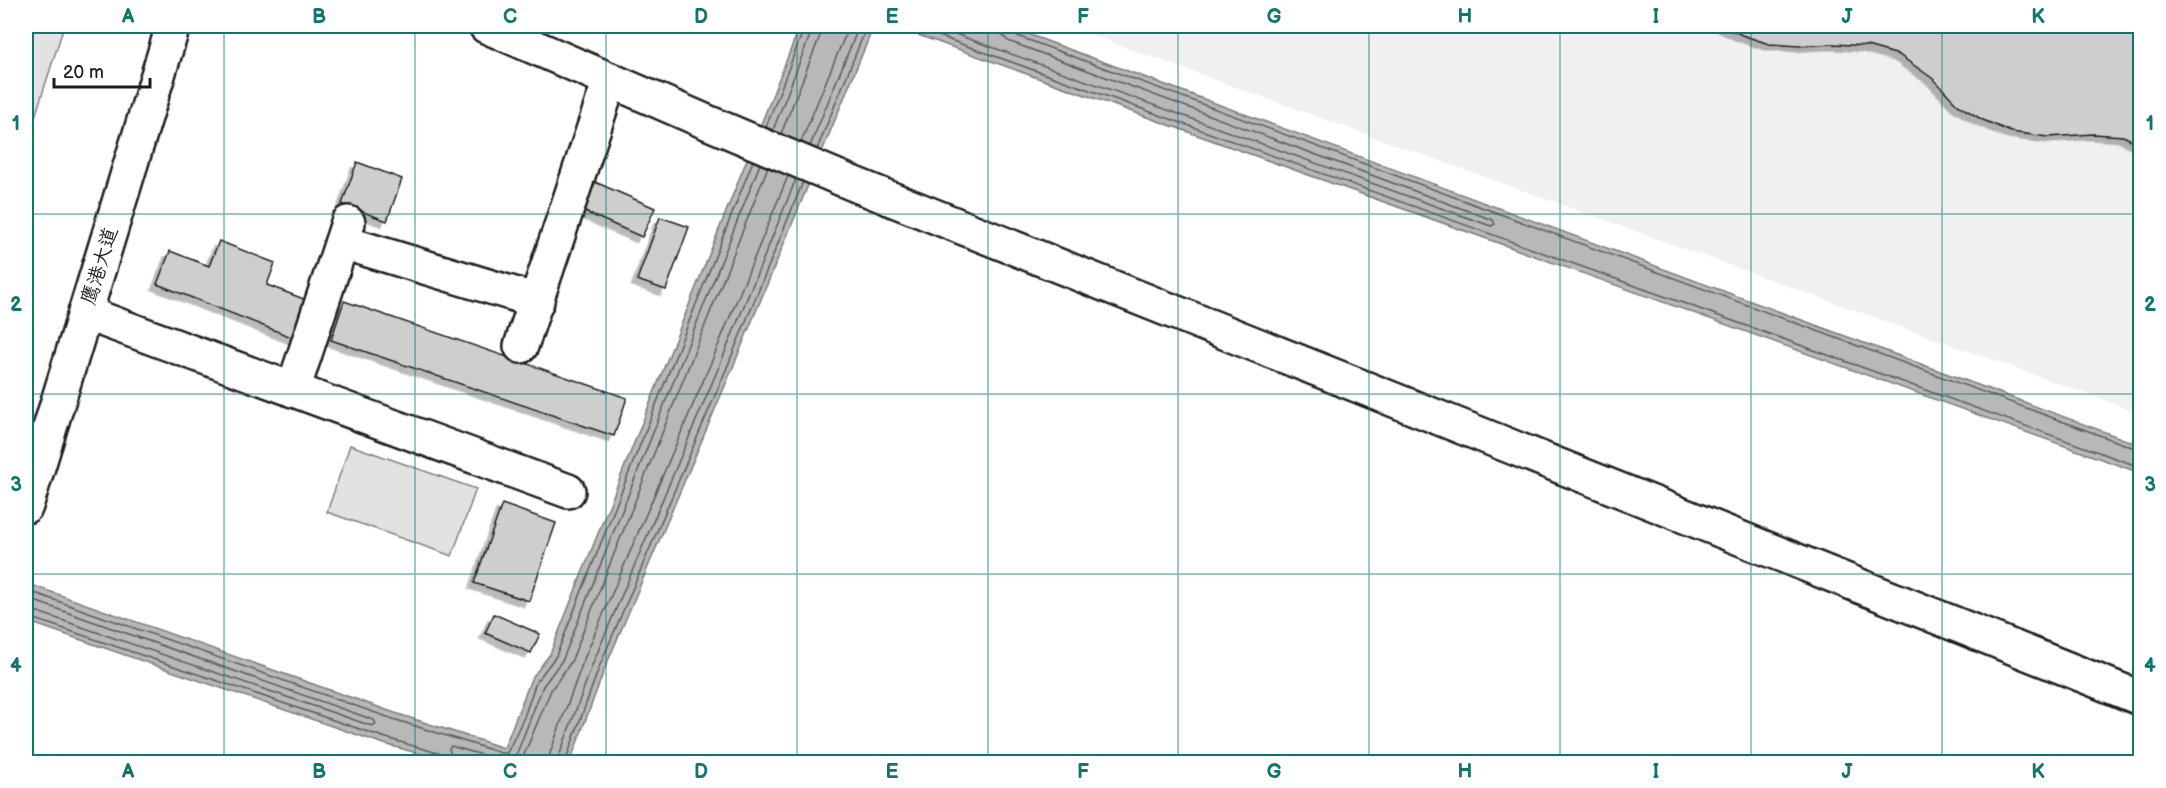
<svg xmlns="http://www.w3.org/2000/svg" width="2166" height="788" viewBox="0 0 2166 788" font-family="'Balsamiq Sans','LXGW WenKai TC',sans-serif">
<style>
.built{fill:#f0f0f0}
.green{fill:#e2e2e2;stroke:#7f7f7f;stroke-width:1.5}
.water{fill:#b8b8b8;stroke:#7a7a7a;stroke-width:1.5}
.lines{fill:none;stroke-linecap:round;stroke-linejoin:round}
.shore{stroke:#5a5a5a;stroke-width:1.5}
.building{fill:#cecece;stroke:#1c1c1c;stroke-width:1.5;filter:url(#shadow)}
.minor-casing{stroke:#1c1c1c;stroke-width:38}
.minor{stroke:#fff;stroke-width:33}
.grid{fill:none;stroke:#0f766e;stroke-width:1.5;stroke-opacity:0.55}
.labels{text-anchor:middle;dominant-baseline:central;stroke-width:4.5;stroke-linejoin:round;paint-order:stroke}
.street-label{font-size:20px;fill:#1c1c1c;stroke:#fff}
.neatline{fill:none;stroke:#0f766e;stroke-width:2}
.grid-label{font-size:20px;text-anchor:middle;font-weight:bold;fill:#0f766e}
</style>
<defs>
<filter id="shadow"><feDropShadow dx="-5.5" dy="5.5" stdDeviation="0" flood-color="#0004"/></filter>
</defs>
<rect width="100%" height="100%" fill="#fff"/>
<filter id="ink" filterUnits="userSpaceOnUse"><feTurbulence type="fractalNoise" baseFrequency=".0167" numOctaves="2"/><feDisplacementMap in="SourceGraphic" scale="12" xChannelSelector="R" yChannelSelector="G"/><feConvolveMatrix kernelMatrix="1 2 1 2 8 2 1 2 1" color-interpolation-filters="sRGB"/></filter>
<g filter="url(#ink)">
<!-- built -->
<path class="built" d="M1066 26H2140V413Z"/>
<!-- green -->
<g class="green">
<path d="M26 26H64L26 145Z"/>
<path d="M350 445 476 489 452 556 327 512Z"/>
</g>
<!-- water -->
<g class="water">
<path d="M800 26H878L873 28 733 367 605 668 570 762H449L381 743 26 621V583L395 713 504 748 531 679 550 654Z"/>
<path d="M893 26H1006L2140 445V473Z"/>
</g>
<g class="lines">
<!-- shore -->
<g class="shore">
<path d="M911 26 2140 467"/>
<path d="M933 26 1491 226 1495 224 1493 220 1008 41 1002 35 999 26"/>
<path d="M1007 26V30L1012 34 2140 450"/>
<path d="M766 127 805 26"/>
<path d="M773 130 811 33 812 26"/>
<path d="M781 134 820 36 821 26"/>
<path d="M801 142 849 26"/>
<path d="M810 146 859 26"/>
<path d="M817 149 867 26"/>
<path d="M26 590 393 719 501 753H507L524 717 536 682 556 656 753 161"/>
<path d="M26 598 374 720 376 724 372 726 26 608"/>
<path d="M26 616 383 737 441 754 445 757 446 762"/>
<path d="M454 762 449 749 451 746 503 761 511 759 517 753 543 686 563 659 760 164"/>
<path d="M521 762 551 690 571 662 768 167"/>
<path d="M548 762 550 753 584 659 713 358 788 176"/>
<path d="M557 762 593 663 721 362 796 179"/>
<path d="M565 762 600 665 728 365 803 182"/>
</g>
</g>
<!-- building -->
<g class="building">
<path d="M1723 26H2140V144L2123 136 2093 134 2048 137 2011 132 1981 119 1958 105 1932 78 1899 55 1867 46 1834 44 1800 46 1769 44 1742 35Z"/>
<path d="M357 162 402 179 387 221 342 204Z"/>
<path d="M588 179 655 208 642 237 576 208Z"/>
<path d="M660 217 689 227 666 290 637 280Z"/>
<path d="M219 241 275 263 267 285 309 301 294 338 157 284 170 251 209 266Z"/>
<path d="M344 301 627 398 614 436 331 340Z"/>
<path d="M502 504 556 523 529 601 474 583Z"/>
<path d="M494 614 540 634 531 653 485 633Z"/>
</g>
<g class="lines">
<defs>
<g id="minor">
<path d="M486 26 702 120 854 184 2140 698"/>
<path d="M342 242 537 301"/>
<path d="M85 313 568 491"/>
<path d="M521 346 610 80"/>
<path d="M293 390 348 223"/>
<path d="M26 506 173 26"/>
</g>
</defs>
<!-- minor casing -->
<use href="#minor" class="minor-casing"/>
<!-- minor -->
<use href="#minor" class="minor"/>
</g>
</g>
<!-- grid -->
<path class="grid" d="M224 26V762M415 26V762M606 26V762M797 26V762M988 26V762M1178 26V762M1369 26V762M1560 26V762M1751 26V762M1942 26V762M26 214H2140M26 394H2140M26 574H2140"/>
<g class="labels">
<!-- street labels -->
<g class="street-label">
<text transform="translate(100 266) rotate(-73)">鹰港大道</text>
</g>
</g>
<!-- margin -->
<rect width="2166" height="788" fill="none" stroke="#fff" stroke-width="66"/>
<!-- scale -->
<path d="M54 78v9h96v-9" fill="none" stroke="#1c1c1c" stroke-width="3"/>
<text x="63" y="78" font-size="18" fill="#1c1c1c" stroke="#ffffff" stroke-width="4.5" paint-order="stroke">20 m</text>
<rect x="33" y="33" width="2100" height="722" class="neatline"/>
<g class="grid-label">
<text x="128" y="23">A</text>
<text x="319" y="23">B</text>
<text x="510" y="23">C</text>
<text x="701" y="23">D</text>
<text x="892" y="23">E</text>
<text x="1083" y="23">F</text>
<text x="1274" y="23">G</text>
<text x="1465" y="23">H</text>
<text x="1656" y="23">I</text>
<text x="1847" y="23">J</text>
<text x="2038" y="23">K</text>
<text x="16" y="130">1</text>
<text x="2150" y="130">1</text>
<text x="16" y="311">2</text>
<text x="2150" y="311">2</text>
<text x="16" y="491">3</text>
<text x="2150" y="491">3</text>
<text x="16" y="672">4</text>
<text x="2150" y="672">4</text>
<text x="128" y="778">A</text>
<text x="319" y="778">B</text>
<text x="510" y="778">C</text>
<text x="701" y="778">D</text>
<text x="892" y="778">E</text>
<text x="1083" y="778">F</text>
<text x="1274" y="778">G</text>
<text x="1465" y="778">H</text>
<text x="1656" y="778">I</text>
<text x="1847" y="778">J</text>
<text x="2038" y="778">K</text>
</g>
</svg>
